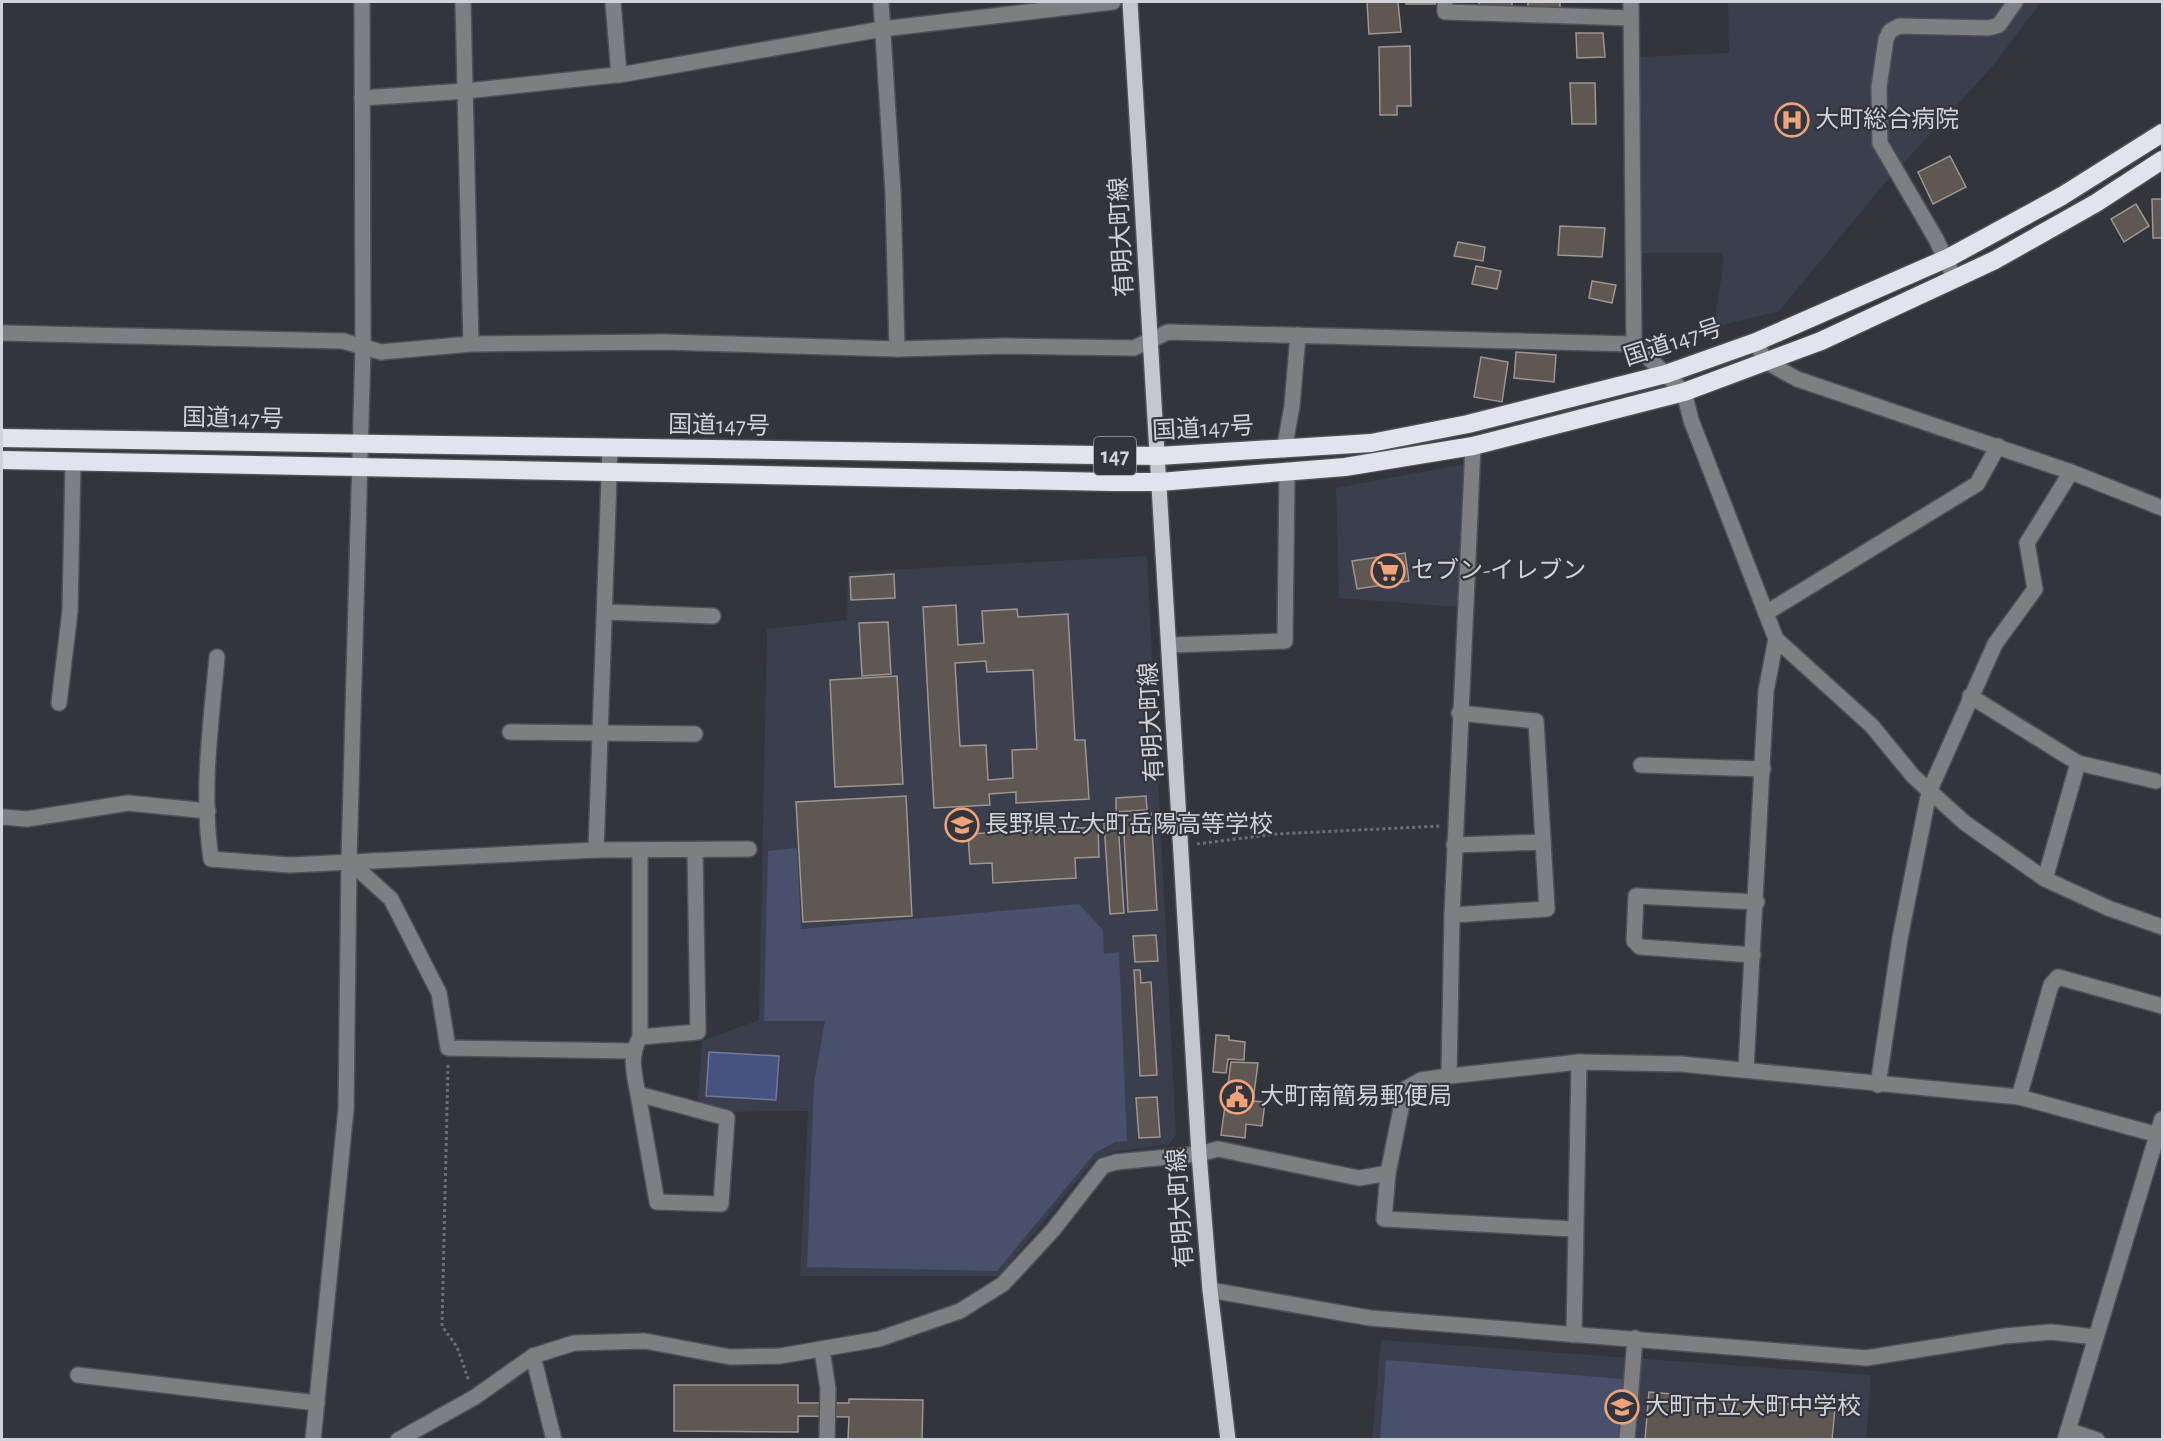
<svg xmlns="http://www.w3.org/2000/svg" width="2164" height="1441" viewBox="0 0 2164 1441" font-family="'Alegreya Sans','Noto Sans JP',sans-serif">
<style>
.built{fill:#3b3e4c}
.green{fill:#49506c}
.water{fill:#485281;stroke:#71789b;stroke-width:1.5}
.building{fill:#5f5752;stroke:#9f9590;stroke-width:1.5;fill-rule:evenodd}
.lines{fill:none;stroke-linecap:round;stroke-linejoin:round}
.minor-casing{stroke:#4f5159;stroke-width:18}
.major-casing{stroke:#4f5159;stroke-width:18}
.highway-casing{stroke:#4f5159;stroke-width:21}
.path{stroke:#6c6e75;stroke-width:3;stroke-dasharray:3 3;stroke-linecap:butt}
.minor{stroke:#7d7f82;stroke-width:15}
.major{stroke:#c5c7cf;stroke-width:15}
.highway{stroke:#e1e3ed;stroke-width:18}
.labels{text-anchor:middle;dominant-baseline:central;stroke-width:4.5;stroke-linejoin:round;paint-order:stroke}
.shield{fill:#33353d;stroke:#a1a3a9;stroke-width:1.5}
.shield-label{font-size:22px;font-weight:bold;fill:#d0d2d7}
.poi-label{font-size:24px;fill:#d0d2d7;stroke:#33353d;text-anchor:start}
.street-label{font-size:24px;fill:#d0d2d7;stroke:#33353d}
</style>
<rect width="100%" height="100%" fill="#33353d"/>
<!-- built -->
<g class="built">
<path d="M1728 2H2041L1992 67 1885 183 1779 311 1714 327 1724 258 1720 253H1640L1639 57 1729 53Z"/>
<path d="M1464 464 1458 607 1339 598 1336 488Z"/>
<path d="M1147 556 1176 1135 1169 1144 1114 1152 1093 1161 999 1276H800L808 1111 723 1112 698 1101 702 1041 759 1020 767 629 847 620 848 572Z"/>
<path d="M1381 1340 1871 1375 1866 1439 1372 1440Z"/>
</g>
<!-- green -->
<g class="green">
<path d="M797 848 801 929 1079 904 1103 930 1104 954 1119 952 1127 1141 1115 1142 1095 1153 997 1271 807 1267 814 1083 825 1021H764L768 851Z"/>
<path d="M1386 1360 1623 1379 1618 1439H1380Z"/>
</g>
<!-- water -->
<path class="water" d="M709 1052 779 1056 776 1100 706 1096Z"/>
<!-- building -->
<g class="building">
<path d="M1367 2H1398L1401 32 1369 34Z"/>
<rect x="1406" y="2" width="35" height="2"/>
<rect x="1479" y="2" width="33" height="7"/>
<path d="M1528 2H1560V8L1528 7Z"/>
<path d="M1576 33H1603L1605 57 1577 58Z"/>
<path d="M1410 46 1411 106H1397V115H1380L1379 47Z"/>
<path d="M1570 83H1595L1596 124H1572Z"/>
<path d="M1950 156 1966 187 1933 204 1918 172Z"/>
<path d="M2152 199H2162V238H2153Z"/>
<path d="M2136 204 2149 226 2124 242 2111 219Z"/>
<path d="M1560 226 1605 228 1602 257 1558 255Z"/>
<path d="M1458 242 1485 247 1483 261 1454 256Z"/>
<path d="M1476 266 1501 271 1497 289 1472 284Z"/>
<path d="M1592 281 1616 285 1612 303 1589 298Z"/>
<path d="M1516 352 1556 355 1554 382 1514 378Z"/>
<path d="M1481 357 1508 362 1502 402 1474 397Z"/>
<path d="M1405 553 1409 581 1357 589 1352 561Z"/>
<path d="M894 574 895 598 851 600 850 577Z"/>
<path d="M956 605 958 645 984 643 982 611 1017 609 1018 617 1068 614 1075 740H1085L1089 799 1016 803V792L989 794 990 805 934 808 923 607ZM986 661 987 672 1033 670 1037 749 1012 750 1013 778 988 780 986 745 960 746 955 663Z"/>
<path d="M888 622 891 674 862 676 859 623Z"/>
<path d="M897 676 903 784 835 787 830 680Z"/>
<path d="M906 796 912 916 803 922 796 802Z"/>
<path d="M1146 796 1147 810 1116 812V798Z"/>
<path d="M1151 813 1157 910 1128 912 1123 815Z"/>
<path d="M1118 822 1124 913 1110 914 1104 823Z"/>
<path d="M1098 827 1099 857 1075 858 1076 878 993 883 992 863 970 864 968 834Z"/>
<path d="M1156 935 1158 961 1135 962 1133 936Z"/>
<path d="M1134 970H1140L1141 983 1151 982 1157 1075 1140 1076Z"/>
<path d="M1216 1035 1229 1036V1040L1245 1042 1244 1060 1228 1059 1226 1073 1213 1072Z"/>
<path d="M1231 1062 1258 1063 1253 1101 1265 1102 1262 1126 1246 1124 1245 1138 1221 1135Z"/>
<path d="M1157 1097 1160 1137 1139 1138 1136 1098Z"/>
<path d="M674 1385H798V1403H849V1399L923 1400 922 1440H848L849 1417 798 1416V1432L674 1431Z"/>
<path d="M1649 1392 1835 1408 1832 1440H1645Z"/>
</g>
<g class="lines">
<defs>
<g id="minor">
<path d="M463 2 471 344"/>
<path d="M613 2 619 75"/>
<path d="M881 2 893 193 897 349"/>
<path d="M1445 2V12L1631 18"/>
<path d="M1631 2 1634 344"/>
<path d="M362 98 466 91 625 74 882 29 1113 2"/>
<path d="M1955 279 1936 239 1880 143 1879 87 1886 39 1890 31 1899 26 1989 28 1999 25 2015 2"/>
<path d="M2 333 343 341 381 352 471 344 665 342 897 349 1006 346 1134 348 1168 332 1634 344 1684 392 1691 420 1776 639 1872 726 1913 776 1965 823 2045 879 2108 908 2162 927"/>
<path d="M1756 342 1765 361 1797 379 2071 472 2162 508"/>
<path d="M1284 450 1292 406 1298 335"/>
<path d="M605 612 713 616"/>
<path d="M1766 613 1977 484 1998 446"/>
<path d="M1170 645 1285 641 1287 473"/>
<path d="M217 657C211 723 201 792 211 859L290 865 596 850 749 849"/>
<path d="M1970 696 2078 763 2045 879"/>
<path d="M59 703 70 611 73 462"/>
<path d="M510 732 695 734"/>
<path d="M2078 763 2156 781"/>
<path d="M1641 765 1763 769"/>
<path d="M2 817 27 819 128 803 208 811"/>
<path d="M1454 845 1543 842"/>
<path d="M596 850 610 448"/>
<path d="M349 861 391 899 439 993 448 1048 632 1051"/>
<path d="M1452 915 1547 909 1536 721 1459 713"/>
<path d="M1753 955 1640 947 1634 941 1636 896 1757 902"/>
<path d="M640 1037 698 1032 695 850"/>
<path d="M1746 1069 1766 691 1776 639"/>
<path d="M1449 1076 1452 915 1473 446"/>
<path d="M1878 1085 1900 938 1929 792 1995 644 2035 589 2027 543 2071 472"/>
<path d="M638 1094 727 1118 721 1204 657 1202 638 1094C634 1072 629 1057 640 1037V850"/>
<path d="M2019 1097 2051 985 2058 977 2162 1006"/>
<path d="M1574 1229 1384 1219 1388 1173 1405 1089 1421 1080 1449 1076 1579 1062 1681 1064 2019 1097 2162 1136"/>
<path d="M1210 1290 1370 1318 1866 1358 2005 1336 2051 1332 2096 1337"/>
<path d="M1574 1335 1579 1062"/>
<path d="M822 1350 828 1389 827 1440"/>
<path d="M533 1356 554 1440"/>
<path d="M78 1375 317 1403"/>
<path d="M2068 1430 2097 1440"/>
<path d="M313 1440 346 1109 349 861 363 346 362 2"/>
<path d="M398 1440 475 1397 533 1356 574 1343 645 1341 730 1357 780 1356 879 1339 960 1311 1003 1284 1053 1230 1103 1166 1116 1162 1199 1154 1218 1149 1359 1178 1388 1173"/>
<path d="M1627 1440 1635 1338"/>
<path d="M2065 1440 2162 1119"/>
</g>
<path id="major" d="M1130 2 1199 1154 1210 1290 1228 1440"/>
<g id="highway">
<path d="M2 438 1158 456 1371 443 1468 424 1666 374 1756 342 1950 257 2062 196 2162 133"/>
<path d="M2 460 1112 482H1159L1345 467 1473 446 1684 392 1821 341 1995 260 2096 203 2162 160"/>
</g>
</defs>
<!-- minor casing -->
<use href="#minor" class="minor-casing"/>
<!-- major casing -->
<use href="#major" class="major-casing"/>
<!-- highway casing -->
<use href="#highway" class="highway-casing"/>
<!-- path -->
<g class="path">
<path d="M1197 844 1276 834 1441 826"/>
<path d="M448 1065 442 1326 457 1347 469 1381"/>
</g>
<!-- minor -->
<use href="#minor" class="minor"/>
<!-- major -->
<use href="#major" class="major"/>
<!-- highway -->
<use href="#highway" class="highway"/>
</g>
<!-- icons -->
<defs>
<symbol id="hospital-ring" viewBox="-11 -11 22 22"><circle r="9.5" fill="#33353d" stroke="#f0a27a" stroke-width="1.5"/><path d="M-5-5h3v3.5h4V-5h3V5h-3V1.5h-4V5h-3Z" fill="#f0a27a"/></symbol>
<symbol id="supermarket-ring" viewBox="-11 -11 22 22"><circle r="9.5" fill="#33353d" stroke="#f0a27a" stroke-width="1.5"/><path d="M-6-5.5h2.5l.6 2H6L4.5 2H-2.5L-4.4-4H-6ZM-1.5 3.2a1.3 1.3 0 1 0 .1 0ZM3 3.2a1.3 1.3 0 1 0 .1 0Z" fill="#f0a27a"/></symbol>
<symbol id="school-ring" viewBox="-11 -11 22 22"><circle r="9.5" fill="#33353d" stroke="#f0a27a" stroke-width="1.5"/><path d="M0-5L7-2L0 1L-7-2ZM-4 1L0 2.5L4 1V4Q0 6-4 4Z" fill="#f0a27a"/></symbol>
<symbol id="civic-ring" viewBox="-11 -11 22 22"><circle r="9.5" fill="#33353d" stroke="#f0a27a" stroke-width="1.5"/><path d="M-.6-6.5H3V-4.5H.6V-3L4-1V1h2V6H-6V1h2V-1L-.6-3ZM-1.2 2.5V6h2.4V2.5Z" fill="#f0a27a"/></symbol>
</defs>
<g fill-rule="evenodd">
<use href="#hospital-ring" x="1773" y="101" width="38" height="38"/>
<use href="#supermarket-ring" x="1369" y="552" width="38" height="38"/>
<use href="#school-ring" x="943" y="806" width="38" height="38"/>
<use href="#civic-ring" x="1218" y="1078" width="38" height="38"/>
<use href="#school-ring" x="1603" y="1388" width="38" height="38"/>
</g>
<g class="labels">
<!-- shield labels -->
<rect class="shield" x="1094" y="437" width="42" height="38" rx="4.5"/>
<g class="shield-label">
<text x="1115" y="456">147</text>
</g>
<!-- poi labels -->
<g class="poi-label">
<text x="1815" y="120">大町総合病院</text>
<text x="1411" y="571">セブン-イレブン</text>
<text x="985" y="825">長野県立大町岳陽高等学校</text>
<text x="1260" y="1097">大町南簡易郵便局</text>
<text x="1645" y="1407">大町市立大町中学校</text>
</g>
<!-- street labels -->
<g class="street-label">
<text transform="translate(1122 237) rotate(-93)">有明大町線</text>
<text transform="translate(1673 343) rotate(-18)">国道147号</text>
<text transform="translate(233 419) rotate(1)">国道147号</text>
<text transform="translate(719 426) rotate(1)">国道147号</text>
<text transform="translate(1203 429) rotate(-3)">国道147号</text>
<text transform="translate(1152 722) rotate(-93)">有明大町線</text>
<text transform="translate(1181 1208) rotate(-94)">有明大町線</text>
</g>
</g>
<!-- border -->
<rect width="2164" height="1441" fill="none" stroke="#d0d2d7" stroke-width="6"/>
</svg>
